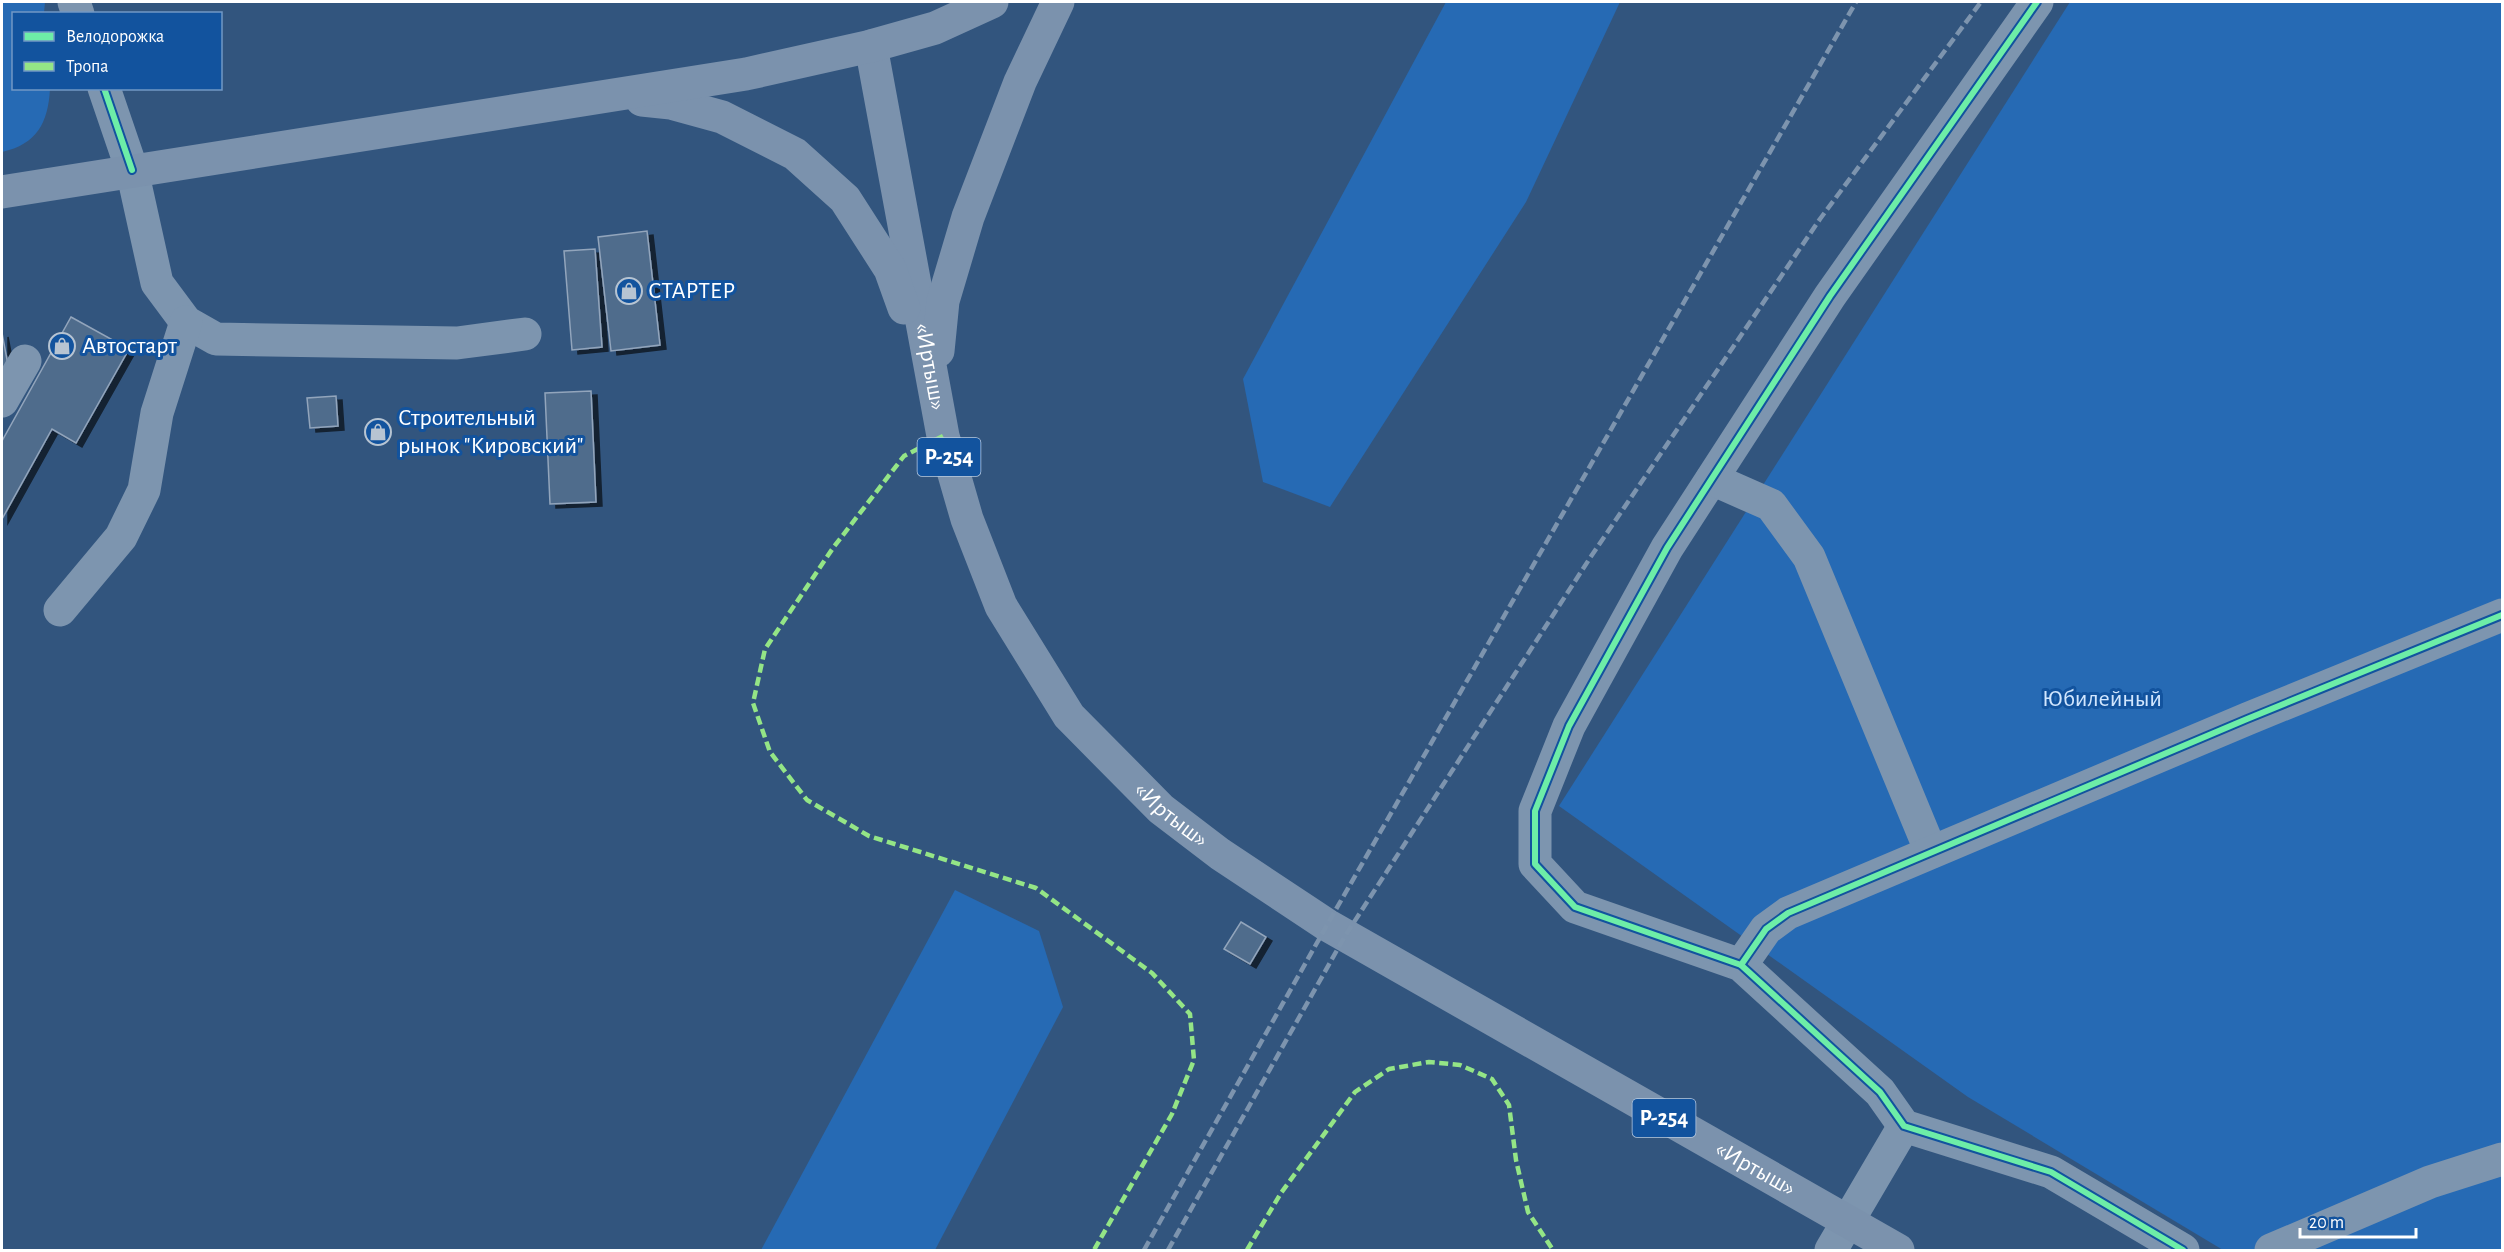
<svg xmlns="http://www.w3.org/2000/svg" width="2504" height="1252" viewBox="0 0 2504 1252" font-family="'Alegreya Sans',sans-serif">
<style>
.green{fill:#266ab4}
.building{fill:#506c8c;stroke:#92a5bc;stroke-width:1.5;filter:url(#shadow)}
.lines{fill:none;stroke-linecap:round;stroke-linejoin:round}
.minor{stroke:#7d95af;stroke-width:33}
.major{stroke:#7b92ad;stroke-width:33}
.rail{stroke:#7d94ae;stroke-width:4.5;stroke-dasharray:10 4.5;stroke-linecap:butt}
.quiet{stroke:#94e586;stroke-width:4.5;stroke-dasharray:9 4.5;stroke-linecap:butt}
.cycleway-casing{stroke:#12539e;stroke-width:10}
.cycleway{stroke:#6deda7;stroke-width:6}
.labels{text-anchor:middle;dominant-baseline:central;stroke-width:6;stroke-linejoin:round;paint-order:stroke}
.shield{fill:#12539e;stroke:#b8cbe2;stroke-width:1.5}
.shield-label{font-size:22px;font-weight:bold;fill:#fff}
.poi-label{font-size:24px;fill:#fff;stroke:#12539e;text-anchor:start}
.street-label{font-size:24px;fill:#fff;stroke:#12539e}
.park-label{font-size:24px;fill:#d1e6fe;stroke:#12539e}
</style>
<defs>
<filter id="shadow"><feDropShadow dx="6" dy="4" stdDeviation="0" flood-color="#0009"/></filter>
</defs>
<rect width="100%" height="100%" fill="#32557e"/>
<!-- green -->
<g class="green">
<path d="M2 2H45L44 13 14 14V88L50 89C48 123 37 144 2 152Z"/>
<path d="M1446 2H1620L1526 202 1330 507 1263 482 1243 379Z"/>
<path d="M2070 2H2502V1250H2223L1968 1097 1559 806Z"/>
<path d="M955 890 1039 931 1063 1007 935 1250H761Z"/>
</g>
<!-- building -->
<g class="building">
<path d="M647 231 660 345 611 351 598 237Z"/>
<path d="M595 249 602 347 572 350 564 251Z"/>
<path d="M71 317 129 349 76 443 52 429 2 519V441Z"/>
<path d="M2 333 9 370 2 371Z"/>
<path d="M591 391 596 502 550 504 545 393Z"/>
<path d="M336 396 338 426 310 428 307 398Z"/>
<path d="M1241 922 1266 937 1250 964 1224 949Z"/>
</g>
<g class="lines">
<!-- minor -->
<g class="minor">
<path d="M74 2 78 14"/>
<path d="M2037 2 1830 296 1667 548 1569 726 1535 811V864L1575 907 1741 965 1880 1092 1904 1126 2051 1172 2183 1250"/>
<path d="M104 88 132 170 157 283 186 322 216 339 457 343 525 334"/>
<path d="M2 401 25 361"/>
<path d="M1712 479 1771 505 1809 557 1931 852"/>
<path d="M60 610 121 537 144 490 157 413 186 322"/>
<path d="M1741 965 1766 929 1788 913 2247 719 2502 615"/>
<path d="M1831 1250 1904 1126"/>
<path d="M2271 1250 2430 1182 2502 1159"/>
</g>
<!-- major -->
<g class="major">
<path id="s1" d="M871 46 943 436 967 519 1001 606 1069 716 1161 809 1220 854 1327 925 1898 1250"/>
<path d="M642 100 671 103 722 117 795 154 845 199 890 269 904 308"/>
<path d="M2 192 746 74 871 46 935 28 992 2"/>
<path d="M938 351 943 301 968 217 1020 82 1058 2"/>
</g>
<!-- rail -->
<g class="rail">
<path d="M1144 1250 1327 925 1856 2"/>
<path d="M1168 1250 1345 936 1590 558 1820 219 1981 2"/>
</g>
<!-- quiet -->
<g class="quiet">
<path d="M943 436 904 456 833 548 765 649 753 703 770 752 807 800 869 836 1036 888 1152 973 1190 1014 1194 1060 1172 1114 1094 1250"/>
<path d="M1247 1250 1281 1193 1355 1092 1389 1069 1429 1062 1460 1065 1492 1079 1509 1105 1516 1160 1528 1212 1553 1250"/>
</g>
<defs>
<g id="cycleway">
<path d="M2037 2 1830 296 1667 548 1569 726 1535 811V864L1575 907 1741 965 1880 1092 1904 1126 2051 1172 2183 1250"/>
<path d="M104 88 132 170"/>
<path d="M1741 965 1766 929 1788 913 2247 719 2502 615"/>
</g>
</defs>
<!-- cycleway casing -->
<use href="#cycleway" class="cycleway-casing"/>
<!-- cycleway -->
<use href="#cycleway" class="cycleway"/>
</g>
<!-- icons -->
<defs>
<symbol id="shop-ring" viewBox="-11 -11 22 22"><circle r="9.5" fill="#12539e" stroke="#b7c4d2" stroke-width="1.5"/><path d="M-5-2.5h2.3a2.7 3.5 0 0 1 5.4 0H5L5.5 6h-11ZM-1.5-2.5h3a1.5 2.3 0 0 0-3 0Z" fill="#b7c4d2"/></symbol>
</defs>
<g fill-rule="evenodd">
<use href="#shop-ring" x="614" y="276" width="30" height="30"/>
<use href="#shop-ring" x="47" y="331" width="30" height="30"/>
<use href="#shop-ring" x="363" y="417" width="30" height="30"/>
</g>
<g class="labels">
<!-- shield labels -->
<g class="shield">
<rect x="917.5" y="438" width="63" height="38" rx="4.5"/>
<rect x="1632.5" y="1099" width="63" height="38" rx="4.5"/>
</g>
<g class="shield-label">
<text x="949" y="457">Р-254</text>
<text x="1664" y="1118">Р-254</text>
</g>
<!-- poi labels -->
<g class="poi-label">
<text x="648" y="291">СТАРТЕР</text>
<text x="82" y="346">Автостарт</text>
<text x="398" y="418">Строительный<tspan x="398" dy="28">рынок "Кировский"</tspan></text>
</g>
<!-- street labels -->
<g class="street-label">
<text stroke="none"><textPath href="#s1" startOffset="326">«Иртыш»</textPath></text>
<text stroke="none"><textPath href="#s1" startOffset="848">«Иртыш»</textPath></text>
<text stroke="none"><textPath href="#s1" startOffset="1532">«Иртыш»</textPath></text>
</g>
<!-- park labels -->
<g class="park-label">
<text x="2102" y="699">Юбилейный</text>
</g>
</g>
<!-- border -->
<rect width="2504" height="1252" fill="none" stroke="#ffffff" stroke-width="6"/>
<!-- legend -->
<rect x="12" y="12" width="210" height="78" fill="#12539e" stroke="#7198c5" stroke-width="1.5"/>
<rect x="24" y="32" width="30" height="9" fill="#6deda7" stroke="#7198c5" stroke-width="1.5"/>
<text x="66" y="42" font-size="18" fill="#ffffff">Велодорожка</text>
<rect x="24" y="62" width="30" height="9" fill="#94e586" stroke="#7198c5" stroke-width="1.5"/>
<text x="66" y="72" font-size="18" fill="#ffffff">Тропа</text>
<!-- scale -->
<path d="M2300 1228v9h116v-9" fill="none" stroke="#ffffff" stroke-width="3"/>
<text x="2309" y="1228" font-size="18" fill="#ffffff" stroke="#12539e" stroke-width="4.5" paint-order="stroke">20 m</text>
</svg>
